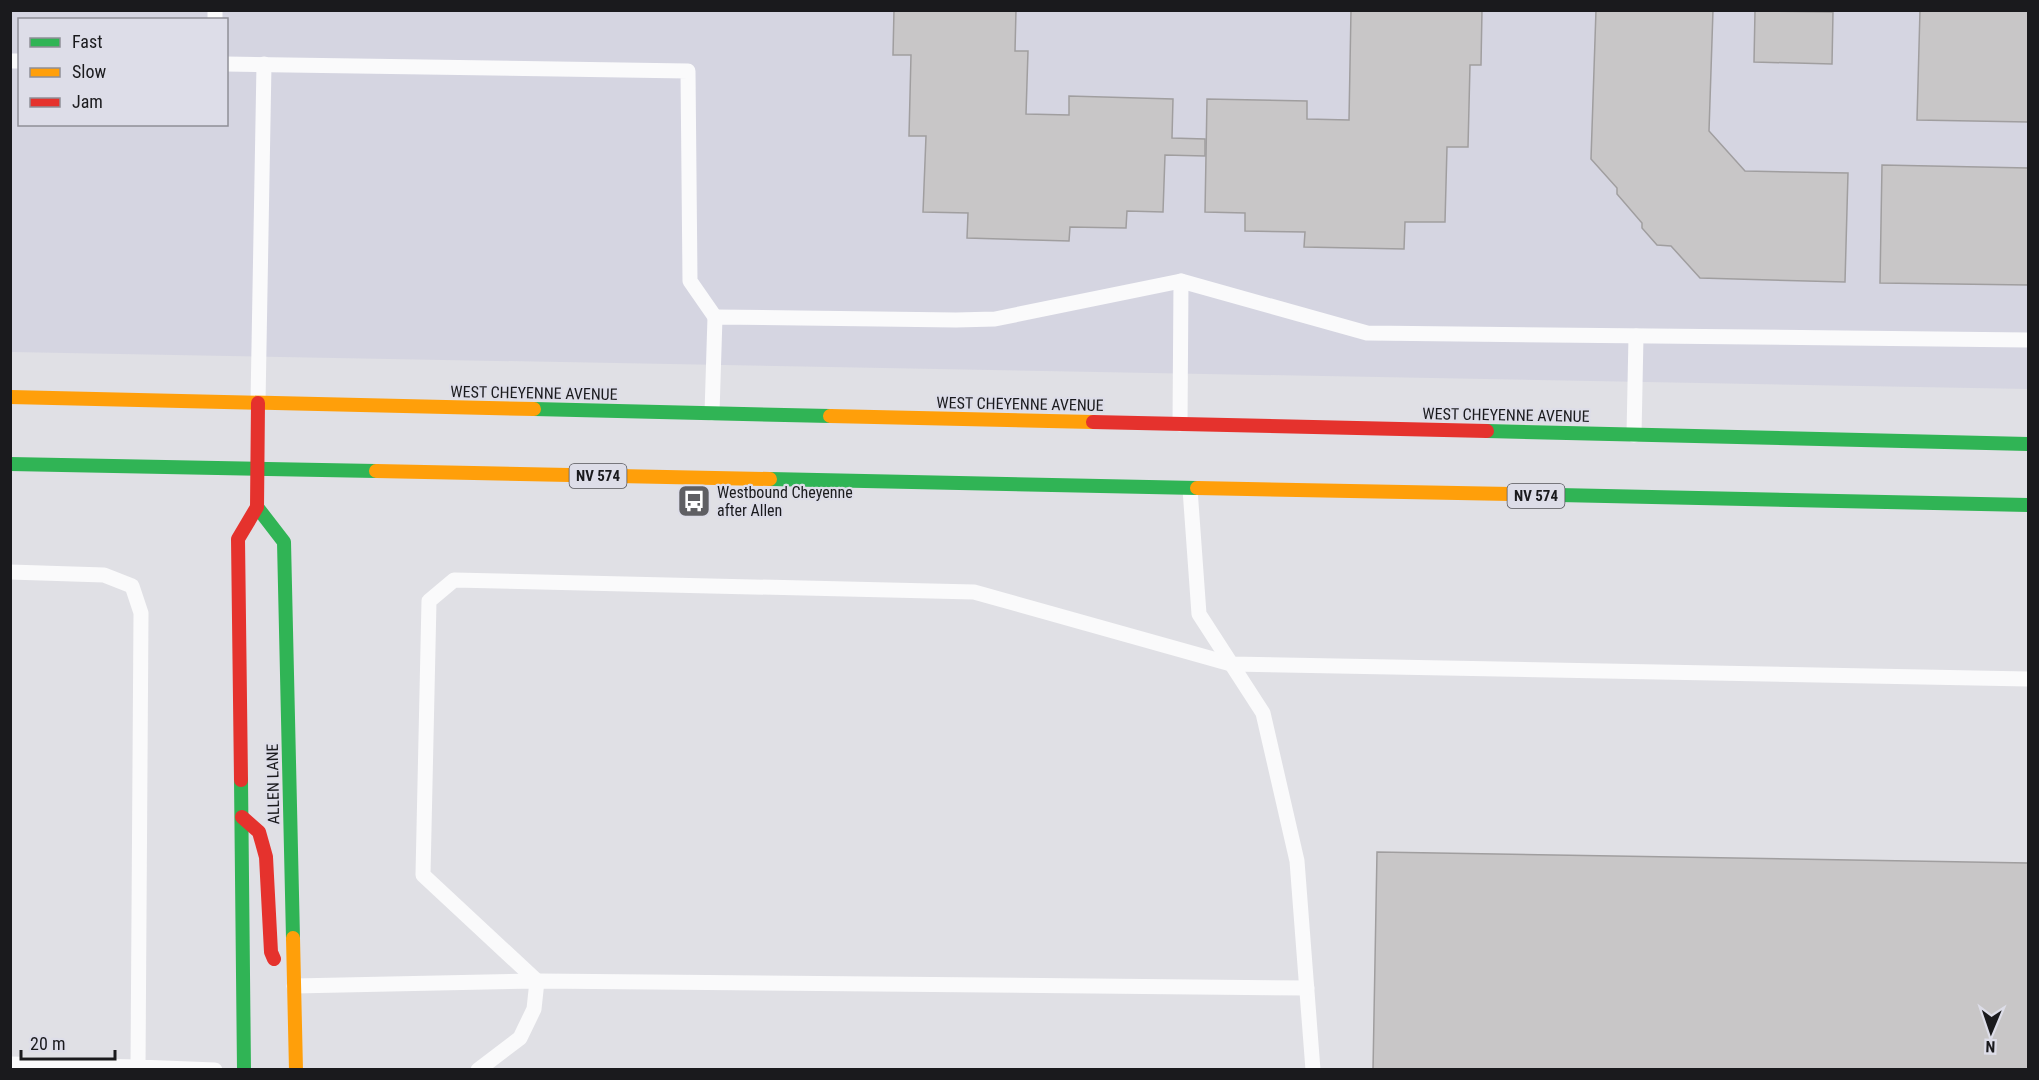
<svg xmlns="http://www.w3.org/2000/svg" width="2039" height="1080" viewBox="0 0 2039 1080" font-family="'Roboto Condensed',sans-serif">
<style>
.built{fill:#d5d5e1;fill-rule:evenodd}
.building{fill:#c8c6c7;stroke:#a09e9f;stroke-width:1.5}
.lines{fill:none;stroke-linecap:round;stroke-linejoin:round}
.lane{stroke:#fafafb;stroke-width:15}
.fast{stroke:#30b455;stroke-width:14}
.slow{stroke:#ff9f0a;stroke-width:14}
.jam{stroke:#e5322d;stroke-width:14}
.labels{text-anchor:middle;dominant-baseline:central;stroke-width:4.5;stroke-linejoin:round;paint-order:stroke}
.shield{fill:#dddde8;stroke:#54545a;stroke-width:1.5}
.shield-label{font-size:15px;font-weight:bold;fill:#1a1a1d}
.street-label{font-size:16px;fill:#1a1a1d;stroke:#dddde8}
.poi-label{font-size:16px;fill:#1a1a1d;stroke:#dddde8;text-anchor:start}
</style>
<rect width="100%" height="100%" fill="#e0e0e5"/>
<!-- built -->
<path class="built" d="M11 11H2028V389L11 352ZM20 20H226V124H20Z"/>
<!-- building -->
<g class="building">
<path d="M894 10H1016L1015 51H1028L1026 114 1069 115V96L1173 99 1172 138 1205 139V156L1165 155 1163 212 1127 211 1126 228 1070 227 1069 241 967 238 968 213 923 212 926 136H909L911 55H893Z"/>
<path d="M1351 10H1482L1481 65H1470L1468 147H1447L1445 222H1405L1404 249 1304 247 1305 232 1245 231V213L1205 212 1207 99 1307 101V119L1349 120Z"/>
<path d="M1596 10H1713L1709 131 1745 171 1848 173 1845 282 1700 278 1671 246 1657 245 1642 228V223L1617 194V188L1591 159Z"/>
<path d="M1920 10H2028V122L1917 120Z"/>
<path d="M1755 11 1833 12 1832 64 1754 62Z"/>
<path d="M1882 165 2028 168V285L1880 283Z"/>
<path d="M1377 852 2028 863V1070H1373Z"/>
</g>
<g class="lines">
<!-- lane -->
<g class="lane">
<path d="M215 20V10"/>
<path d="M10 61H20"/>
<path d="M226 64 688 71 690 281 715 317"/>
<path d="M258 403 264 64"/>
<path d="M712 413 715 317 956 320 995 319 1181 281 1367 333 2028 340"/>
<path d="M1180 424 1181 281"/>
<path d="M1634 435 1636 336"/>
<path d="M1190 489 1199 614 1263 713 1297 861 1313 1070"/>
<path d="M10 572 104 575 132 586 141 613 138 1067 215 1070"/>
<path d="M294 986 537 981 1307 988"/>
<path d="M10 1064 138 1067"/>
<path d="M478 1070 520 1038 534 1009 537 981 423 875 429 601 454 580 974 592 1231 664 2028 679"/>
</g>
<!-- fast -->
<g class="fast">
<path d="M534 409 830 416"/>
<path d="M1487 431 2028 444"/>
<path d="M10 464 376 471"/>
<path d="M770 479 1197 488"/>
<path d="M1511 494 2028 505"/>
<path d="M257 507 284 542 293 938"/>
<path d="M241 780 244 1070"/>
</g>
<!-- slow -->
<g class="slow">
<path d="M10 397 534 409"/>
<path d="M830 416 1093 422"/>
<path d="M376 471 770 479"/>
<path d="M1197 488 1511 494"/>
<path d="M293 938 296 1070"/>
</g>
<!-- jam -->
<g class="jam">
<path d="M1093 422 1487 431"/>
<path d="M241 780 238 539 257 507 258 403"/>
<path d="M242 817 259 832 266 857 271 952 274 959"/>
</g>
</g>
<!-- icons -->
<defs>
<symbol id="bus-square" viewBox="-11 -11 22 22"><rect x="-9" y="-9" width="18" height="18" rx="4" fill="#5f5f63" stroke="#dddde8"/><path d="M-5-6H5V4H4V6H2V4H-2V6H-4V4H-5ZM-3.5-4V0h7V-4ZM-3.5 1.2v1.5H-2V1.2ZM2 1.2v1.5H3.5V1.2Z" fill="#fff"/></symbol>
</defs>
<g fill-rule="evenodd">
<use href="#bus-square" x="675" y="482" width="38" height="38"/>
</g>
<g class="labels">
<!-- shield labels -->
<g class="shield">
<rect x="569.5" y="464" width="57" height="24" rx="4.5"/>
<rect x="1507.5" y="484" width="57" height="24" rx="4.5"/>
</g>
<g class="shield-label">
<text x="598" y="476">NV 574</text>
<text x="1536" y="496">NV 574</text>
</g>
<!-- street labels -->
<g class="street-label">
<text transform="translate(534 393) rotate(1)">WEST CHEYENNE AVENUE</text>
<text transform="translate(1020 404) rotate(1)">WEST CHEYENNE AVENUE</text>
<text transform="translate(1506 415) rotate(1)">WEST CHEYENNE AVENUE</text>
<text transform="translate(273 784) rotate(-91)">ALLEN LANE</text>
</g>
<!-- poi labels -->
<g class="poi-label">
<text x="717" y="492">Westbound Cheyenne<tspan x="717" dy="18">after Allen</tspan></text>
</g>
</g>
<!-- border -->
<rect width="2039" height="1080" fill="none" stroke="#1a1a1d" stroke-width="24"/>
<!-- legend -->
<rect x="18" y="18" width="210" height="108" fill="#dddde8" stroke="#8f8f97" stroke-width="1.5"/>
<rect x="30" y="38" width="30" height="9" fill="#30b455" stroke="#8f8f97" stroke-width="1.5"/>
<text x="72" y="48" font-size="18" fill="#1a1a1d">Fast</text>
<rect x="30" y="68" width="30" height="9" fill="#ff9f0a" stroke="#8f8f97" stroke-width="1.5"/>
<text x="72" y="78" font-size="18" fill="#1a1a1d">Slow</text>
<rect x="30" y="98" width="30" height="9" fill="#e5322d" stroke="#8f8f97" stroke-width="1.5"/>
<text x="72" y="108" font-size="18" fill="#1a1a1d">Jam</text>
<!-- north arrow -->
<g transform="translate(1991 1032) rotate(182)" stroke="#dddde8" stroke-width="4.5" paint-order="stroke">
<path d="M0-4.5L10 22L0 15L-10 22Z" fill="#1a1a1d"/>
<text y="-9" font-size="16" font-weight="bold" text-anchor="middle" fill="#1a1a1d">N</text>
</g>
<!-- scale -->
<path d="M21 1050v9h94v-9" fill="none" stroke="#1a1a1d" stroke-width="3"/>
<text x="30" y="1050" font-size="18" fill="#1a1a1d" stroke="#dddde8" stroke-width="4.5" paint-order="stroke">20 m</text>
</svg>
